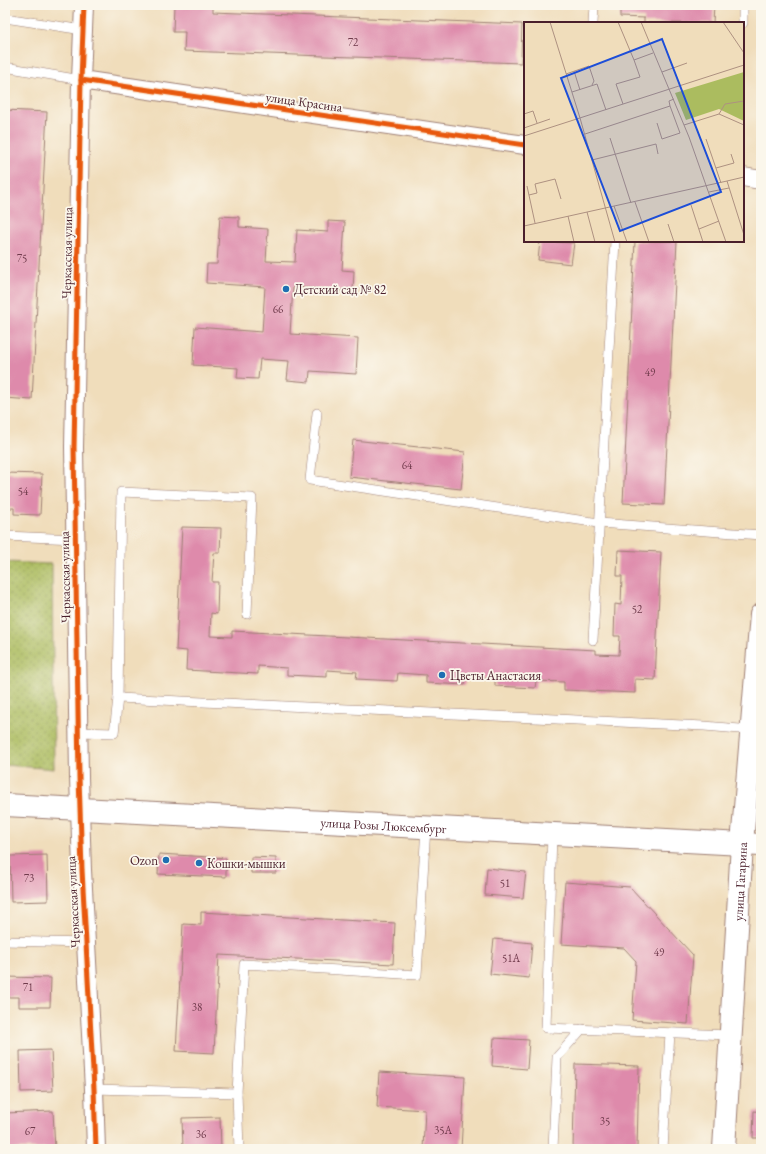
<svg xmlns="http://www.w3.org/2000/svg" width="766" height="1154" viewBox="0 0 766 1154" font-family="'EB Garamond',serif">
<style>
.park{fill:url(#park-dots);stroke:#7a6e45}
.building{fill:#de8aab}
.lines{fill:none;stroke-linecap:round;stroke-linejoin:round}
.lane-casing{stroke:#9d7e73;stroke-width:10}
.street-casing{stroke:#9d7e73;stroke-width:20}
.secondary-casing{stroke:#9d7e73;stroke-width:24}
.primary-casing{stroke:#9d7e73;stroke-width:24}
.lane{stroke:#fff;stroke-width:9}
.street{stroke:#fff;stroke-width:18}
.secondary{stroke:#fff;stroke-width:22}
.primary{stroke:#fff;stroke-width:22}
.cycleway-casing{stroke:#fbf7ec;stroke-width:8}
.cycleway{stroke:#e8590c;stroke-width:5}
.poi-dot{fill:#1f6fb2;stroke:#fbf7ec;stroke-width:1.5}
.labels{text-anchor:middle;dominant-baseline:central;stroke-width:3.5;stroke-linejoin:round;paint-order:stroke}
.number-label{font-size:11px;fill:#6f3a4b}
.street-label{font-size:13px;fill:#4a1f2b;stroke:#fbf7ec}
.poi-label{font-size:13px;fill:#4a1f2b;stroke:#fbf7ec;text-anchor:start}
.inset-road{fill:none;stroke:#ae9181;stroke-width:1}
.view{fill:#1d4ed8;fill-opacity:0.15;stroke:#1d4ed8;stroke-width:2}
.inset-edge{fill:none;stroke:#4a1f2b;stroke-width:2}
</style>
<defs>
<pattern id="park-dots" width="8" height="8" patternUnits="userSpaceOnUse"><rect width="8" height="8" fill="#abbc5f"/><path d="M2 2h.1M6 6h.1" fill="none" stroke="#8d984f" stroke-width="1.8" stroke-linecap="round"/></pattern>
</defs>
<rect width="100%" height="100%" fill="#fbf7ec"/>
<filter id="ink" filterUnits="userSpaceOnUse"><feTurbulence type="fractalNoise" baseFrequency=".025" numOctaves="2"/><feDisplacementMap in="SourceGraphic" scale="8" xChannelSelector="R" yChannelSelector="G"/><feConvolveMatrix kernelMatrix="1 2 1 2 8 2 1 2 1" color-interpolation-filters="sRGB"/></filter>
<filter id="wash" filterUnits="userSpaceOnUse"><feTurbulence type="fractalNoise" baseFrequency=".012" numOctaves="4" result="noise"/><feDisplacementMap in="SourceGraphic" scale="16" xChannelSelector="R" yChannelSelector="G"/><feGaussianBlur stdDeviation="0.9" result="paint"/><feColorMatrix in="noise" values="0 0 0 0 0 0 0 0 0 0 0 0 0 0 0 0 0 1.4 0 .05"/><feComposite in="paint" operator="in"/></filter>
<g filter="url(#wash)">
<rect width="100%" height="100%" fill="#f0ddbb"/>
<!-- park -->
<path class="park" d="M5 562 52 564 54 769 5 765Z"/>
<g id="blocks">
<!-- building -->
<g class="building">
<path d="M174 5H213V12L522 24 521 63 184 51 185 32H173Z"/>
<path d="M620 5H714L713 23H644V18L620 17Z"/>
<path d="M5 110 47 112 32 400 5 398Z"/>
<path d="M220 216 239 217V227L268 229 266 261 295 262 297 230 328 232V221L345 222 342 270 354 271 353 291 293 287 290 334 358 338 356 374 310 371 309 382 287 380 289 361 260 359 258 379 237 378 238 368 193 365 195 327 262 332 265 287 206 283 207 264H217Z"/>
<path d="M540 241 574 243 571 264 538 260Z"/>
<path d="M635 241H677L664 505 623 503Z"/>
<path d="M353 440 465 452 461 489 349 477Z"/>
<path d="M5 473 42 474 40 515 14 514V508H5Z"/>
<path d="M182 527 221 528 220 553H214L212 582H218L217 614 211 613 210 636 232 637V631L596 650V654L619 655 620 636H614L615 604 621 605 622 576H617L618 550 661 552 655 680 635 679V693L564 690V682L536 681 535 688 495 686V679L466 677 465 685 426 683V675L398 673 397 681 356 679 357 672 327 670V677L287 675V668L258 666V674L186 670 187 651 176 650Z"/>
<path d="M159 854 226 858V877L158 874Z"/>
<path d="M47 855 48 901 11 902 10 856Z"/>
<path d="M251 857 276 858V873H251Z"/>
<path d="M487 868 526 872 523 898 485 895Z"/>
<path d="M565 882 630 887 693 955 688 1024 632 1020 636 961 624 948 561 944Z"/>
<path d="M201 912 395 923 393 964 219 955 214 1053 176 1051 183 924 201 925Z"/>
<path d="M494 939 532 943 529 978 490 974Z"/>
<path d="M5 977 51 978 50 1007H19V997H5Z"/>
<path d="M494 1038 529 1040 527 1069 492 1066Z"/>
<path d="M51 1050 53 1091 21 1092 20 1051Z"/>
<path d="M575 1064 639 1066 637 1149H573Z"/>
<path d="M379 1072 465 1077 461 1149H423L425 1110 377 1107Z"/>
<path d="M53 1111 55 1149H5V1113Z"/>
<path d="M754 1111 761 1112V1138H753Z"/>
<path d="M220 1117 221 1149H183L182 1118Z"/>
</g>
</g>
</g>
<g filter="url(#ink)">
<use href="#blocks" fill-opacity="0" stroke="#9d7e73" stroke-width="1"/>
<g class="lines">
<defs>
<g id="lane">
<path d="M5 18 83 30"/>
<path d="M593 23 594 5"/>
<path d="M743 23V5"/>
<path d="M5 67 81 80"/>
<path d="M317 413 310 480 599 523 761 535"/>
<path d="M5 536 76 539"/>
<path d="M593 640 615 241"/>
<path d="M118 698 121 492 252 498 247 614"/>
<path d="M78 732 114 733 118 698 704 726 752 730"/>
<path d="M552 834 546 1028 730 1035"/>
<path d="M5 941 86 943"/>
<path d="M94 1089 237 1093 244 964 417 975 426 827"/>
<path d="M237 1093 239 1149"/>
<path d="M553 1149 557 1057 582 1029"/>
<path d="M663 1149 670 1033"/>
</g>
<g id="street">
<path d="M84 5 81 80 74 447 79 777 82 870 94 1089 96 1149"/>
<path d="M81 80 525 145"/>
<path d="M743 177 761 180"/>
</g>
<g id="secondary">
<path id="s1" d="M724 1149 742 844 761 615"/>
</g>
<g id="primary">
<path id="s2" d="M5 805 761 845"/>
</g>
</defs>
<!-- lane casing -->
<use href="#lane" class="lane-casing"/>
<!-- street casing -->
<use href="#street" class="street-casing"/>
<!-- secondary casing -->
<use href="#secondary" class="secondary-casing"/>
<!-- primary casing -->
<use href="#primary" class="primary-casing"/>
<!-- lane -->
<use href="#lane" class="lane"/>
<!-- street -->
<use href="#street" class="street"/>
<!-- secondary -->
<use href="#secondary" class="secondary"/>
<!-- primary -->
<use href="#primary" class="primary"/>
<defs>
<g id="cycleway">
<path d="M84 5 81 80 74 447 79 777 82 870 94 1089 96 1149"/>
<path d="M81 80 525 145"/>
</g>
</defs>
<!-- cycleway casing -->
<use href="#cycleway" class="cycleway-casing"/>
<!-- cycleway -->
<use href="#cycleway" class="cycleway"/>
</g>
</g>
<!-- markers -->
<g class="poi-dot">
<circle cx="286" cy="289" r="4"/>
<circle cx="442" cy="675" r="4"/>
<circle cx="166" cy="860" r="4"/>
<circle cx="199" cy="863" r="4"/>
</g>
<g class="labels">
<!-- number labels -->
<g class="number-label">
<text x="353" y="42">72</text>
<text x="22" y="258">75</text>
<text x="278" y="309">66</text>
<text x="650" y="372">49</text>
<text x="407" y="465">64</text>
<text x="23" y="491">54</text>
<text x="637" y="609">52</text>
<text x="29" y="878">73</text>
<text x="505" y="883">51</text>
<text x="659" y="952">49</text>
<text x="511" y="958">51А</text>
<text x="28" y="987">71</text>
<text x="197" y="1007">38</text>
<text x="605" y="1121">35</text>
<text x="443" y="1130">35А</text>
<text x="30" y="1131">67</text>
<text x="201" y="1134">36</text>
</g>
<!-- street labels -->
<g class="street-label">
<text transform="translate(304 102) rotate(8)">улица Красина</text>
<text transform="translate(67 253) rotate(-89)">Черкасская улица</text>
<text transform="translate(65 577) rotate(-91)">Черкасская улица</text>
<text stroke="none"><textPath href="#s2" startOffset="379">улица Розы Люксембург</textPath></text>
<text stroke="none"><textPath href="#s1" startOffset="268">улица Гагарина</textPath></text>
<text transform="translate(73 902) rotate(-93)">Черкасская улица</text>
</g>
<!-- poi labels -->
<g class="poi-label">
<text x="294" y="289">Детский сад № 82</text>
<text x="450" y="675">Цветы Анастасия</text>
<text x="158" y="860" text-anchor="end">Ozon</text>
<text x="207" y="863">Кошки-мышки</text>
</g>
</g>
<!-- overview -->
<g transform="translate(524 22)">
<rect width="220" height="220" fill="#f0ddbb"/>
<path d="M220 50V99L195 87 162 98 151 71Z" fill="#abbc5f"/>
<path class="inset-road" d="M26 0 56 96M94 0 110 38M117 0 165 115 202 220M199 0 220 31M50 49 56 68M138 50 163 41M42 52 65 44 70 59 68 63M48 70 73 62 82 88M99 82 92 62 116 55 110 38 129 31M0 92 9 89 13 101M195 92 201 82 220 79M56 96 91 220M133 101 138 117 156 111 146 84M160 103 195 92 220 103M0 106 26 97M61 112 146 84 145 79 150 77M0 114 220 43M86 116 107 181M182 117 197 161M68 138 132 122 134 132M192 146 210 141 207 132M203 159 220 155M3 164 11 201M185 170 205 166M5 173 13 171 11 162 31 157 37 177M111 180 125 220M167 183 179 220M90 184 103 220M63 190 71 220M44 194 50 220M144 202 150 220M0 204 203 159 220 213M175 207 195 199"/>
<path class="view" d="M138 17 197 170 96 209 37 56Z"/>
<rect width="220" height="220" class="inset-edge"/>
</g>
<!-- margin -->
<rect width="766" height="1154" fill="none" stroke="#fbf7ec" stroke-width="20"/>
</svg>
